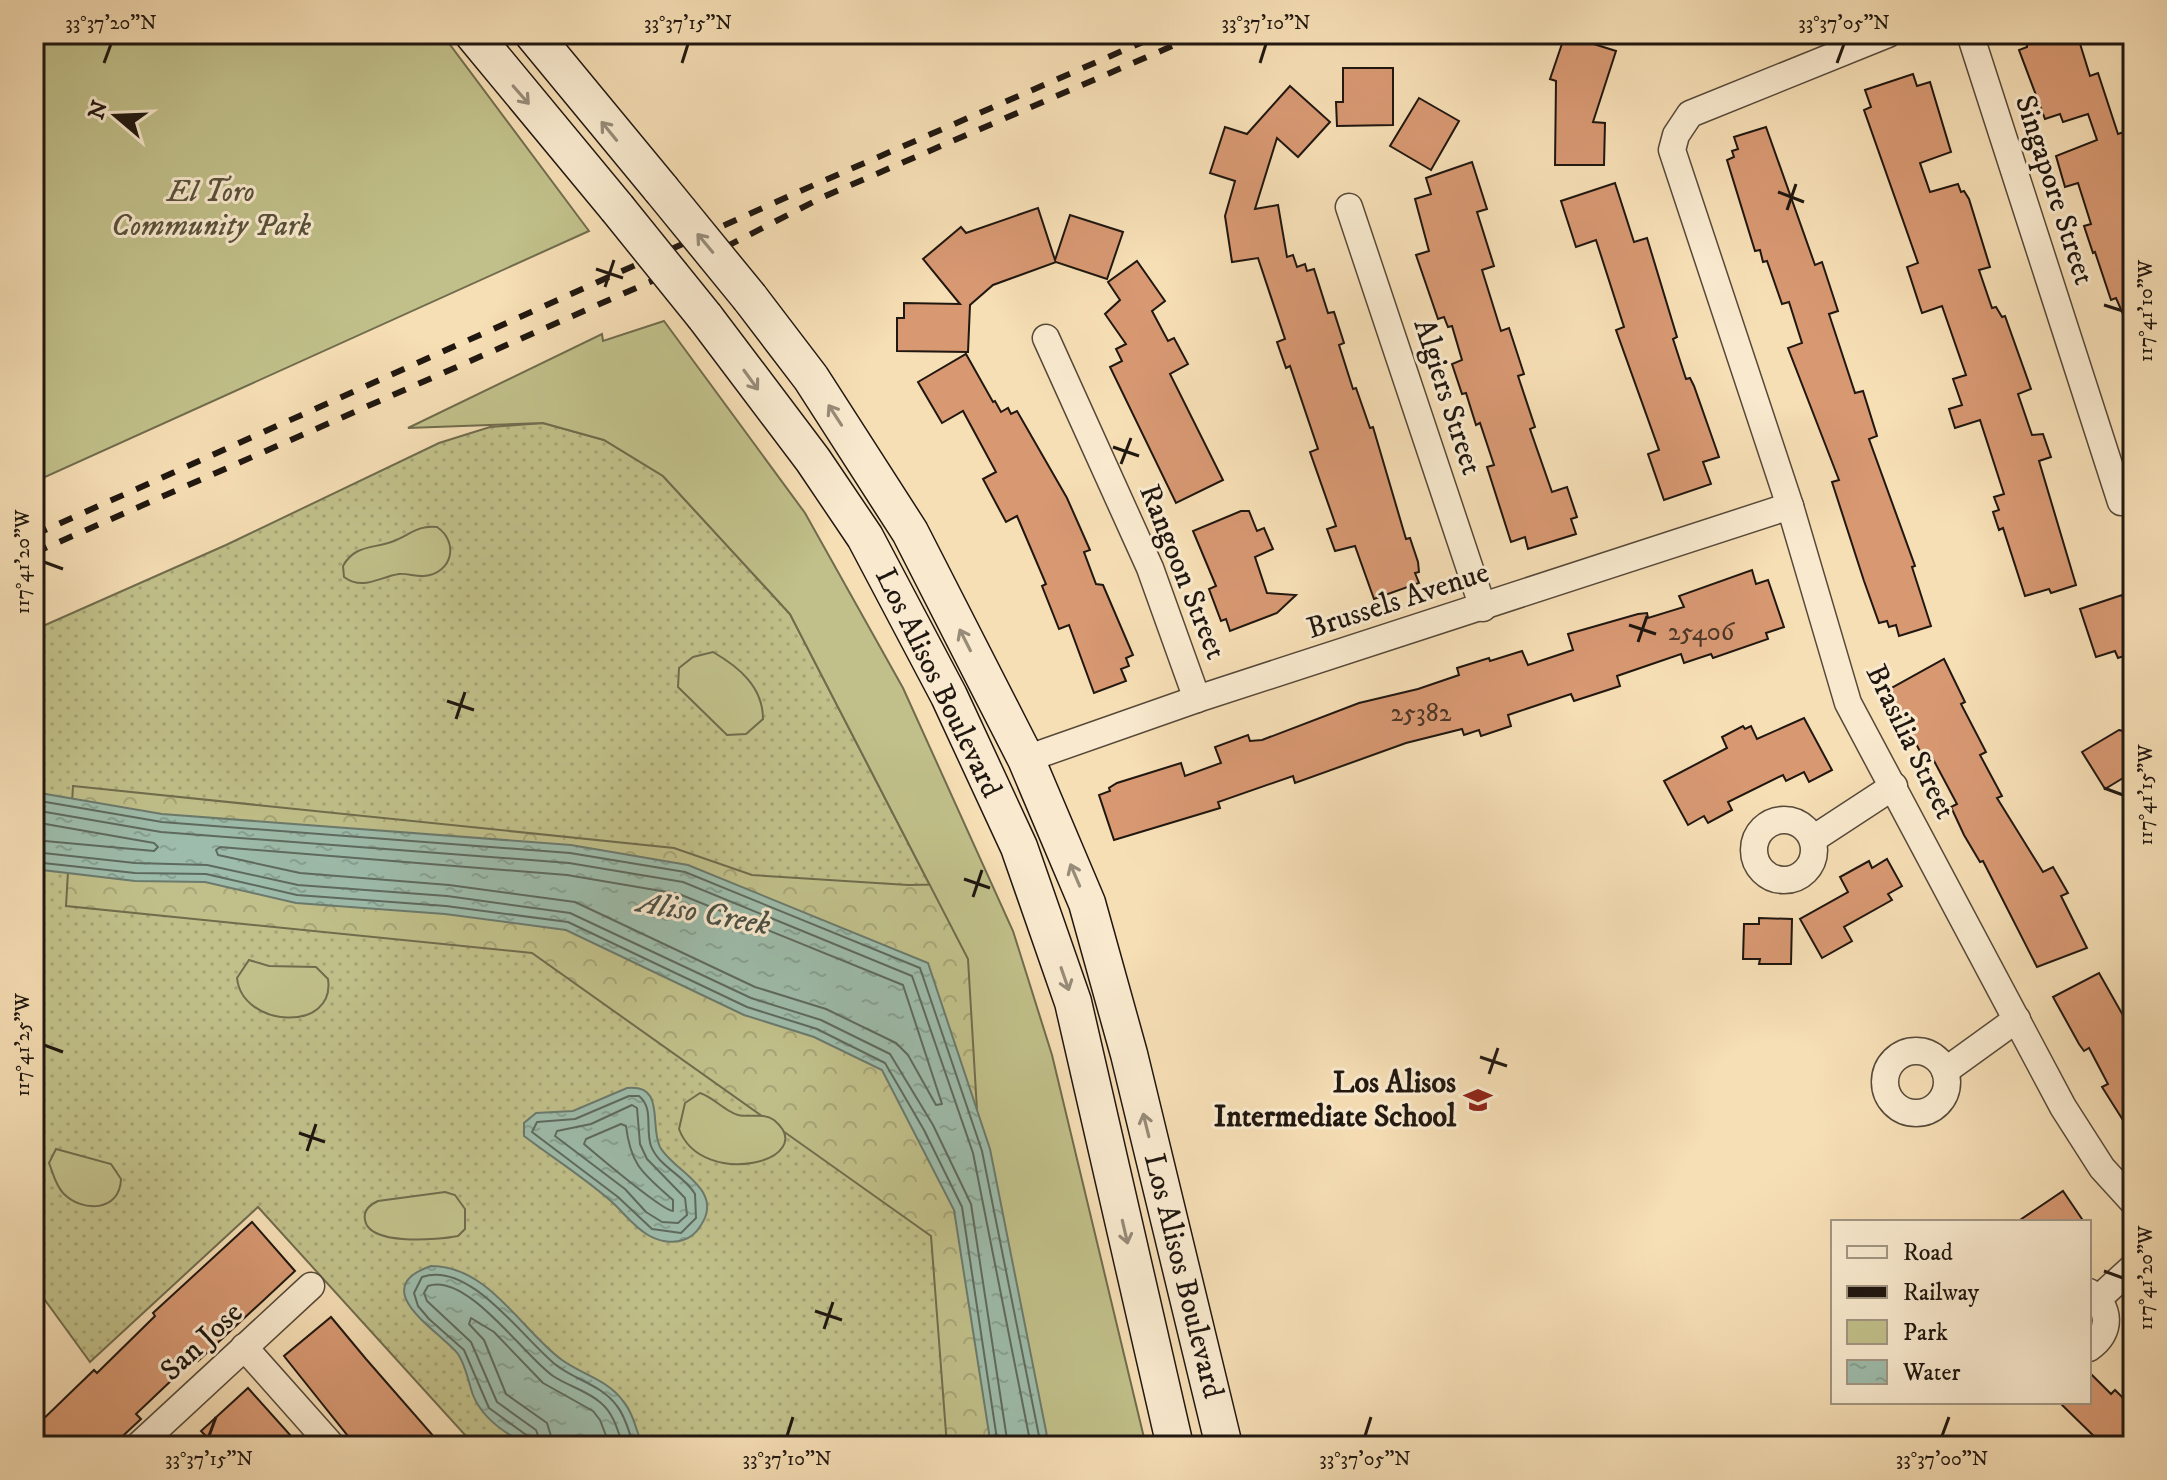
<svg xmlns="http://www.w3.org/2000/svg" width="2167" height="1480" viewBox="0 0 2167 1480" font-family="'IM FELL DW Pica',serif">
<style>
.grass{fill:url(#grass-dots);stroke:#706c4d;stroke-width:2}
.forest{fill:url(#forest-crowns);stroke:#706c4d;stroke-width:2}
.park{fill:#c1c08a;stroke:#706c4d;stroke-width:2}
.water{fill:url(#water-ripples);stroke:#6b7a6d;stroke-width:2}
.lines{fill:none;stroke-linecap:round;stroke-linejoin:round}
.shore{stroke:#5e6a5e;stroke-width:2}
.building{fill:#d79872;stroke:#201710;stroke-width:2}
.minor-casing{stroke:#564939;stroke-width:29}
.secondary-casing{stroke:#201710;stroke-width:39}
.minor{stroke:#f9eacf;stroke-width:26}
.secondary{stroke:#f9eacf;stroke-width:36}
.rail{stroke:#201710;stroke-width:6;stroke-dasharray:14 14;stroke-linecap:butt}
.secondary-bridge-casing{stroke:#201710;stroke-width:39;stroke-linecap:butt}
.secondary-bridge{stroke:#f9eacf;stroke-width:36}
.oneway{stroke:#978b79}
.ticks{fill:none;stroke:#201710;stroke-width:3}
.labels{text-anchor:middle;dominant-baseline:central;stroke-width:6;stroke-linejoin:round;paint-order:stroke}
.number-label{font-size:26px;fill:#4e3728}
.street-label{font-size:30px;fill:#201710;stroke:#f9eacf}
.park-label{font-size:30px;font-style:italic;fill:#58523b;stroke:#f9eacf}
.poi-label{font-size:30px;font-weight:bold;fill:#201710;stroke:#f9eacf;text-anchor:end}
.water-label{font-size:32px;font-style:italic;fill:#4c5146;stroke:#f9eacf}
.neatline{fill:none;stroke:#201710;stroke-width:3}
.ticks-label{font-size:20px;text-anchor:middle;fill:#201710}
</style>
<defs>
<pattern id="grass-dots" width="8" height="8" patternUnits="userSpaceOnUse" patternTransform="scale(2)"><rect width="8" height="8" fill="#c1c08a"/><path d="M2 2h.1M6 6h.1" fill="none" stroke="#a6a476" stroke-width="1.8" stroke-linecap="round"/></pattern>
<pattern id="forest-crowns" width="20" height="18" patternUnits="userSpaceOnUse" patternTransform="scale(2)"><rect width="20" height="18" fill="#c1c08a"/><path d="M2 6a3 3 0 1 1 6 0M12 15a3 3 0 1 1 6 0" fill="none" stroke="#a6a476"/></pattern>
<pattern id="water-ripples" width="26" height="14" patternUnits="userSpaceOnUse" patternTransform="scale(2)"><rect width="26" height="14" fill="#9dbcab"/><path d="M2 4q2-2 4 0t4 0M15 11q2-2 4 0t4 0" fill="none" stroke="#87a192"/></pattern>
</defs>
<rect width="100%" height="100%" fill="#f6deb5"/>
<filter id="stains"><feTurbulence type="fractalNoise" baseFrequency=".0025" numOctaves="4"/><feColorMatrix values="0 0 0 0 .2 0 0 0 0 .09 0 0 0 0 .02 0 0 0 .5 -.17"/></filter>
<radialGradient id="worn" r=".72"><stop offset=".6" stop-color="#630" stop-opacity="0"/><stop offset="1" stop-color="#630" stop-opacity=".3"/></radialGradient>
<!-- grass -->
<path class="grass" d="M543 423 604 440 663 476 790 614 968 959 1011 1446H475L258 1207 90 1362 34 1285V630L226 545 439 443 490 427Z"/>
<!-- forest -->
<path class="forest" d="M73 786 674 848 752 875 908 885 972 884 1102 1446H947L931 1236 532 953 66 906Z"/>
<!-- park -->
<g class="park">
<path d="M34 34H442L589 231 34 482Z"/>
<path d="M664 321 805 513 903 688 1013 931 1052 1055 1146 1446H1011L978 1127 968 959 790 614 663 476 604 440 543 423 408 428 602 334 603 341Z"/>
<path d="M437 527C459 542 453 573 424 576 416 577 407 573 399 574 379 577 363 591 344 577L343 566C355 544 374 549 394 541 411 534 418 525 437 527Z"/>
<path d="M713 652C739 667 763 687 763 719L746 734 727 735 678 687 679 668 693 657Z"/>
<path d="M249 960 269 966 316 967 328 979C336 1033 242 1028 237 978Z"/>
<path d="M700 1093C715 1098 724 1111 738 1115 750 1118 763 1112 774 1120 822 1160 702 1191 679 1129L685 1103Z"/>
<path d="M56 1149 111 1164 121 1179C120 1212 82 1213 63 1193 55 1184 53 1173 49 1163Z"/>
<path d="M445 1192 455 1195 465 1209V1229L458 1236C438 1240 369 1246 365 1220 363 1210 370 1205 378 1201Z"/>
</g>
<!-- water -->
<g class="water">
<path d="M34 792 162 814 571 845 688 865 928 963 990 1149 1049 1446H991L954 1210 882 1070 814 1037 744 1015 566 930 445 914 296 903 205 882 135 881 34 869Z"/>
<path d="M627 1088C666 1084 649 1125 660 1147 673 1171 725 1189 701 1225 697 1232 690 1238 683 1240 672 1244 658 1241 648 1235 633 1226 624 1213 612 1202 585 1178 553 1158 524 1136V1123L536 1113 573 1111Z"/>
<path d="M431 1266C489 1266 521 1330 562 1360 583 1375 608 1380 623 1401 633 1413 637 1431 642 1446 621 1446 539 1451 526 1444 504 1433 482 1418 473 1395 468 1381 466 1366 458 1354 441 1332 364 1289 431 1266Z"/>
</g>
<g class="lines">
<!-- shore -->
<g class="shore">
<path d="M34 800 162 822 570 853 685 872 920 968 982 1151 1041 1446"/>
<path d="M34 810 161 832 569 863 683 882 912 976 973 1153 1031 1446"/>
<path d="M34 822 154 843 158 847 154 851 34 840"/>
<path d="M220 847 567 875 679 894 903 985 942 1104 936 1105 908 1055 896 1043 826 1009 755 987 575 902 449 885 300 873 218 855 216 850Z"/>
<path d="M34 852 135 863 207 865 298 885 447 896 570 913 751 998 821 1020 890 1054 933 1125 971 1204 1008 1446"/>
<path d="M34 862 135 873 206 874 297 895 446 906 568 922 747 1007 817 1029 885 1063 924 1130 962 1207 998 1446"/>
<path d="M629 1096H639C654 1108 645 1129 651 1146 659 1167 684 1175 695 1194L696 1218 681 1233 652 1229 618 1197 532 1132 537 1122 575 1119Z"/>
<path d="M632 1105 637 1108 640 1144 647 1159 685 1198 687 1215 678 1223 662 1222 646 1212 625 1189 555 1136 557 1131 591 1124Z"/>
<path d="M621 1124 626 1126C631 1167 644 1174 673 1200V1211C663 1211 598 1156 584 1144L586 1139Z"/>
<path d="M532 1446 529 1437 489 1408 464 1350 429 1319 418 1306 414 1293 422 1277C470 1260 523 1339 556 1365 575 1380 602 1385 617 1406 626 1417 629 1433 634 1446"/>
<path d="M542 1446 536 1430 497 1402 471 1342 427 1301 424 1293 428 1286C467 1272 524 1356 553 1376 568 1386 588 1391 601 1403 614 1414 618 1431 623 1446"/>
<path d="M554 1446 547 1423 506 1394 484 1340 469 1324 471 1318 494 1332 543 1383 593 1411 600 1420 610 1446"/>
</g>
</g>
<!-- building -->
<g class="building">
<path d="M2028 34H2077L2090 76 2098 73 2118 134 2127 131 2133 151V180L2125 183 2133 206V337L2116 298 2111 300 2095 252 2093 253 2084 226 2091 224 2078 183 2065 187 2056 156 2097 140 2088 114 2063 122 2060 114 2045 119 2019 50 2027 47Z"/>
<path d="M1565 35 1616 51 1593 122 1605 123 1604 165H1555L1556 81 1550 79Z"/>
<path d="M1343 68H1393V125L1337 126 1336 102H1343Z"/>
<path d="M1913 74 1917 86 1930 82 1951 152 1920 163 1930 192 1958 184 1961 192 1964 191 1969 199 1990 267 1979 270 1992 308 1996 307 2002 317 2005 316 2031 389 2018 394 2032 435 2043 434 2051 457 2039 461 2076 585 2051 593 2049 589 2025 596 2003 528 1999 530 1993 512 1999 510 1994 497 2004 494 1980 420 1955 428 1949 409 1962 405 1953 379 1966 375 1942 306 1922 313 1907 267 1918 263 1864 110 1871 107 1865 90Z"/>
<path d="M1290 86 1330 122 1298 157 1277 138 1255 209 1278 205 1287 257 1293 255 1297 267 1305 264 1307 271 1314 269 1328 313 1334 312 1344 343 1339 345 1353 389 1356 388 1370 428 1373 427 1406 539 1410 538 1418 562 1419 572 1415 573 1419 583 1374 599 1355 546 1335 551 1327 529 1336 526 1310 452 1318 449 1290 366 1286 368 1277 342 1285 339 1258 258 1232 262 1225 216 1235 181 1210 173 1225 127 1247 134Z"/>
<path d="M1419 98 1459 121 1431 170 1390 146Z"/>
<path d="M1766 127 1815 265 1822 262 1838 311 1829 314 1855 393 1863 391 1877 436 1869 439 1915 566 1912 567 1931 626 1899 636 1896 625 1889 627 1887 621 1879 623 1864 581 1832 482 1839 480 1788 348 1802 343 1789 302 1782 304 1767 261 1763 262 1760 250 1755 251 1727 160 1734 157 1732 151 1738 149 1734 137Z"/>
<path d="M1472 162 1487 209 1477 212 1494 266 1482 270 1501 331 1509 328 1524 374 1518 376 1535 427 1530 429 1552 492 1567 487 1577 517 1571 519 1576 534 1528 549 1525 537 1511 542 1487 467 1494 465 1480 423 1476 425 1466 393 1462 394 1452 364 1462 360 1452 326 1448 327 1444 317 1438 319 1416 255 1429 251 1415 199 1431 194 1426 178Z"/>
<path d="M1615 183 1634 242 1647 238 1677 337 1673 339 1686 379 1690 378 1694 386 1719 457 1703 462 1711 484 1664 500 1648 454 1659 450 1616 330 1624 327 1596 240 1576 247 1561 201Z"/>
<path d="M1038 208 1055 260 1070 215 1123 232 1107 279 1056 262 993 285 970 305 968 352 897 351V318H904V303L960 304 923 259 961 227 966 233Z"/>
<path d="M1137 261 1165 301 1152 311 1168 341 1174 338 1188 364 1170 374 1223 480 1176 503 1110 367 1122 361 1116 349 1126 344 1105 314 1120 300 1108 282Z"/>
<path d="M966 354 993 402 995 401 1001 412 1008 408 1011 414 1017 411 1067 498 1090 550 1084 552 1096 584 1103 585 1133 655 1126 658 1129 666 1121 669 1126 681 1094 693 1069 625 1059 629 1042 586 1046 584 1017 516 1006 522 983 479 996 472 963 411 942 423 918 382Z"/>
<path d="M1241 511H1249L1257 531 1264 528 1273 549 1255 557 1267 593 1296 595 1277 613 1230 631 1226 619 1221 621 1209 589 1216 586 1193 531Z"/>
<path d="M1752 570 1756 584 1768 580 1784 627 1766 633 1768 639 1713 658 1711 654 1684 663 1681 654 1617 676 1620 686 1574 701 1571 694 1508 715 1511 726 1481 736 1479 730 1464 735 1462 729 1406 743 1295 783 1293 776 1218 802 1220 808 1114 840 1099 795 1110 791 1109 788 1117 783 1181 763 1185 776 1221 763 1215 747 1248 735 1250 741 1262 740 1359 703 1418 689 1459 675 1457 668 1489 658 1490 661 1522 651 1528 665 1573 650 1568 634 1638 614 1647 613 1648 618 1684 607 1679 596Z"/>
<path d="M2122 595 2133 630V653L2118 658 2115 651 2096 657 2080 609Z"/>
<path d="M1944 659 1965 702 1961 704 1986 752 1980 755 2002 796 1997 798 2043 872 2053 867 2068 893 2061 896 2087 948 2037 967 1983 861 1980 862 1964 835 1951 807 1957 804 1933 759 1926 763 1888 690Z"/>
<path d="M1804 718 1832 770 1809 782 1804 772 1786 781 1783 775 1728 802 1732 810 1708 823 1704 816 1688 825 1664 781 1727 748 1722 737 1743 726 1745 729 1751 726 1757 739Z"/>
<path d="M2119 730 2132 733 2133 772 2105 789 2082 752Z"/>
<path d="M1887 859 1902 886 1888 894 1892 900 1844 927 1852 941 1822 958 1800 919 1848 892 1840 877 1869 861 1872 868Z"/>
<path d="M1759 918 1792 919 1791 964H1759L1760 959H1743L1744 924H1759Z"/>
<path d="M2099 973 2133 1033V1136L2102 1087 2108 1084 2089 1048 2084 1051 2079 1044 2053 997Z"/>
<path d="M2063 1191 2084 1222H2017Z"/>
<path d="M252 1222 295 1271 198 1361 195 1358 136 1414 141 1419 112 1446H55L36 1426 94 1370 97 1373 155 1316 153 1313Z"/>
<path d="M331 1317 366 1359 442 1446H357L348 1436 284 1356Z"/>
<path d="M2089 1372 2111 1394 2115 1390 2122 1397 2133 1380V1432L2119 1446H2104L2059 1402H2089Z"/>
<path d="M248 1388 300 1446H215L201 1431Z"/>
</g>
<g class="lines">
<defs>
<g id="minor">
<path d="M1888 34 1690 114 1676 135 1672 150 1790 506 1848 703 2063 1107 2102 1168 2133 1202"/>
<path d="M1970 34 2121 502"/>
<path d="M1349 207 1483 608"/>
<path d="M1046 338 1150 568 1197 699"/>
<path d="M1026 759 1197 699 1790 506"/>
<circle cx="1784" cy="850" r="30"/>
<path d="M1813 839 1894 786"/>
<circle cx="1916" cy="1082" r="31"/>
<path d="M1945 1071 2017 1019"/>
<path d="M2089 1292C2111 1307 2112 1333 2089 1348"/>
<path d="M2099 1298 2133 1267"/>
<path d="M244 1347 332 1446"/>
<path d="M138 1446 311 1286"/>
</g>
<g id="secondary">
<path d="M473 34 617 208"/>
<path d="M533 34 661 189"/>
<path d="M750 298 811 378 910 532 1026 759 1087 903 1129 1054 1224 1446"/>
<path d="M705 317 813 460 865 537 949 696 1019 847 1073 1002 1175 1446"/>
</g>
</defs>
<!-- minor casing -->
<use href="#minor" class="minor-casing"/>
<!-- secondary casing -->
<use href="#secondary" class="secondary-casing"/>
<!-- minor -->
<use href="#minor" class="minor"/>
<!-- secondary -->
<use href="#secondary" class="secondary"/>
<!-- rail -->
<g class="rail">
<path d="M34 535 814 185 1161 34"/>
<path d="M34 553 702 259 823 197 1200 34"/>
</g>
<defs>
<g id="secondary-bridge">
<path d="M661 189 750 298"/>
<path d="M617 208 705 317"/>
</g>
</defs>
<!-- secondary-bridge casing -->
<use href="#secondary-bridge" class="secondary-bridge-casing"/>
<!-- secondary-bridge -->
<use href="#secondary-bridge" class="secondary-bridge"/>
</g>
<!-- one-way arrows -->
<defs><path id="oneway-shaft" d="M-6 0H5M1.5-3L5.5 0L1.5 3" fill="none" stroke-width="1.6" stroke-linecap="round" stroke-linejoin="round" transform="scale(2)"/></defs>
<g class="oneway">
<use href="#oneway-shaft" transform="translate(521 95) rotate(49)"/>
<use href="#oneway-shaft" transform="translate(609 131) rotate(-129)"/>
<use href="#oneway-shaft" transform="translate(705 243) rotate(-130)"/>
<use href="#oneway-shaft" transform="translate(751 380) rotate(54)"/>
<use href="#oneway-shaft" transform="translate(835 415) rotate(-123)"/>
<use href="#oneway-shaft" transform="translate(965 640) rotate(-117)"/>
<use href="#oneway-shaft" transform="translate(1075 875) rotate(-113)"/>
<use href="#oneway-shaft" transform="translate(1065 979) rotate(71)"/>
<use href="#oneway-shaft" transform="translate(1146 1125) rotate(-104)"/>
<use href="#oneway-shaft" transform="translate(1125 1232) rotate(77)"/>
</g>
<!-- ticks -->
<path class="ticks" d="M104 63 111 44M682 63 688 44M1260 63 1266 44M1837 63 1844 44M1778 192 1804 202M1787 210 1796 184M596 269 623 278M605 287 614 260M2104 305 2123 311M1113 447 1139 456M1121 464 1131 438M44 562 63 569M1629 625 1656 634M1638 642 1647 616M447 701 474 710M456 719 465 692M2104 788 2123 795M964 879 990 888M973 897 982 870M44 1045 63 1052M1480 1057 1507 1066M1489 1074 1498 1048M299 1133 325 1142M307 1151 316 1124M2104 1271 2123 1278M815 1311 842 1320M824 1329 833 1302M209 1436 216 1417M787 1436 793 1417M1365 1436 1371 1417M1942 1436 1949 1417"/>
<!-- icons -->
<defs>
<symbol id="school-bare" viewBox="-9 -9 18 18"><path d="M0-5L7-2L0 1L-7-2ZM-4 1L0 2.5L4 1V4Q0 6-4 4Z" fill="#8f2418" stroke="#f9eacf" stroke-width="2.5" paint-order="stroke"/></symbol>
</defs>
<g fill-rule="evenodd">
<use href="#school-bare" x="1458" y="1080" width="40" height="40"/>
</g>
<g class="labels">
<!-- number labels -->
<g class="number-label">
<text x="1701" y="632">25406</text>
<text x="1421" y="713">25382</text>
</g>
<!-- street labels -->
<g class="street-label">
<text transform="translate(2054 190) rotate(72)">Singapore Street</text>
<text transform="translate(1447 397) rotate(72)">Algiers Street</text>
<text transform="translate(1182 572) rotate(68)">Rangoon Street</text>
<text transform="translate(1398 601) rotate(-18)">Brussels Avenue</text>
<text transform="translate(938 683) rotate(64)">Los Alisos Boulevard</text>
<text transform="translate(1910 742) rotate(64)">Brasilia Street</text>
<text transform="translate(1183 1276) rotate(76)">Los Alisos Boulevard</text>
<text transform="translate(202 1342) rotate(-43)">San Jose</text>
</g>
<!-- park labels -->
<g class="park-label">
<text x="211" y="192">El Toro<tspan x="211" dy="34">Community Park</tspan></text>
</g>
<!-- poi labels -->
<g class="poi-label">
<text x="1456" y="1083">Los Alisos<tspan x="1456" dy="34">Intermediate School</tspan></text>
</g>
<!-- water labels -->
<g class="water-label">
<text transform="translate(704 914) rotate(10)">Aliso Creek</text>
</g>
</g>
<!-- margin -->
<rect width="2167" height="1480" fill="none" stroke="#f6deb5" stroke-width="88"/>
<!-- legend -->
<rect x="1831" y="1220" width="260" height="184" fill="#f9eacf" stroke="#a29683" stroke-width="2"/>
<rect x="1847" y="1246" width="40" height="12" fill="#f9eacf" stroke="#a29683" stroke-width="2"/>
<text x="1903" y="1260" font-size="24" fill="#201710">Road</text>
<rect x="1847" y="1286" width="40" height="12" fill="#201710" stroke="#a29683" stroke-width="2"/>
<text x="1903" y="1300" font-size="24" fill="#201710">Railway</text>
<rect x="1847" y="1320" width="40" height="24" fill="#c1c08a" stroke="#a29683" stroke-width="2"/>
<text x="1903" y="1340" font-size="24" fill="#201710">Park</text>
<rect x="1847" y="1360" width="40" height="24" fill="url(#water-ripples)" stroke="#a29683" stroke-width="2"/>
<text x="1903" y="1380" font-size="24" fill="#201710">Water</text>
<!-- north arrow -->
<g transform="translate(116 116) rotate(289)" stroke="#f9eacf" stroke-width="6" paint-order="stroke">
<path d="M0-6L14 30L0 20L-14 30Z" fill="#201710"/>
<text y="-12" font-size="22" font-weight="bold" text-anchor="middle" fill="#201710">N</text>
</g>
<rect x="44" y="44" width="2079" height="1392" class="neatline"/>
<g class="ticks-label">
<text x="111" y="29">33°37'20"N</text>
<text x="688" y="29">33°37'15"N</text>
<text x="1266" y="29">33°37'10"N</text>
<text x="1844" y="29">33°37'05"N</text>
<text transform="translate(2145 311) rotate(-90)" y="7">117°41'10"W</text>
<text transform="translate(22 562) rotate(-90)" y="7">117°41'20"W</text>
<text transform="translate(2145 795) rotate(-90)" y="7">117°41'15"W</text>
<text transform="translate(22 1045) rotate(-90)" y="7">117°41'25"W</text>
<text transform="translate(2145 1278) rotate(-90)" y="7">117°41'20"W</text>
<text x="209" y="1465">33°37'15"N</text>
<text x="787" y="1465">33°37'10"N</text>
<text x="1365" y="1465">33°37'05"N</text>
<text x="1942" y="1465">33°37'00"N</text>
</g>
<rect width="100%" height="100%" filter="url(#stains)"/>
<rect width="100%" height="100%" fill="url(#worn)"/>
</svg>
